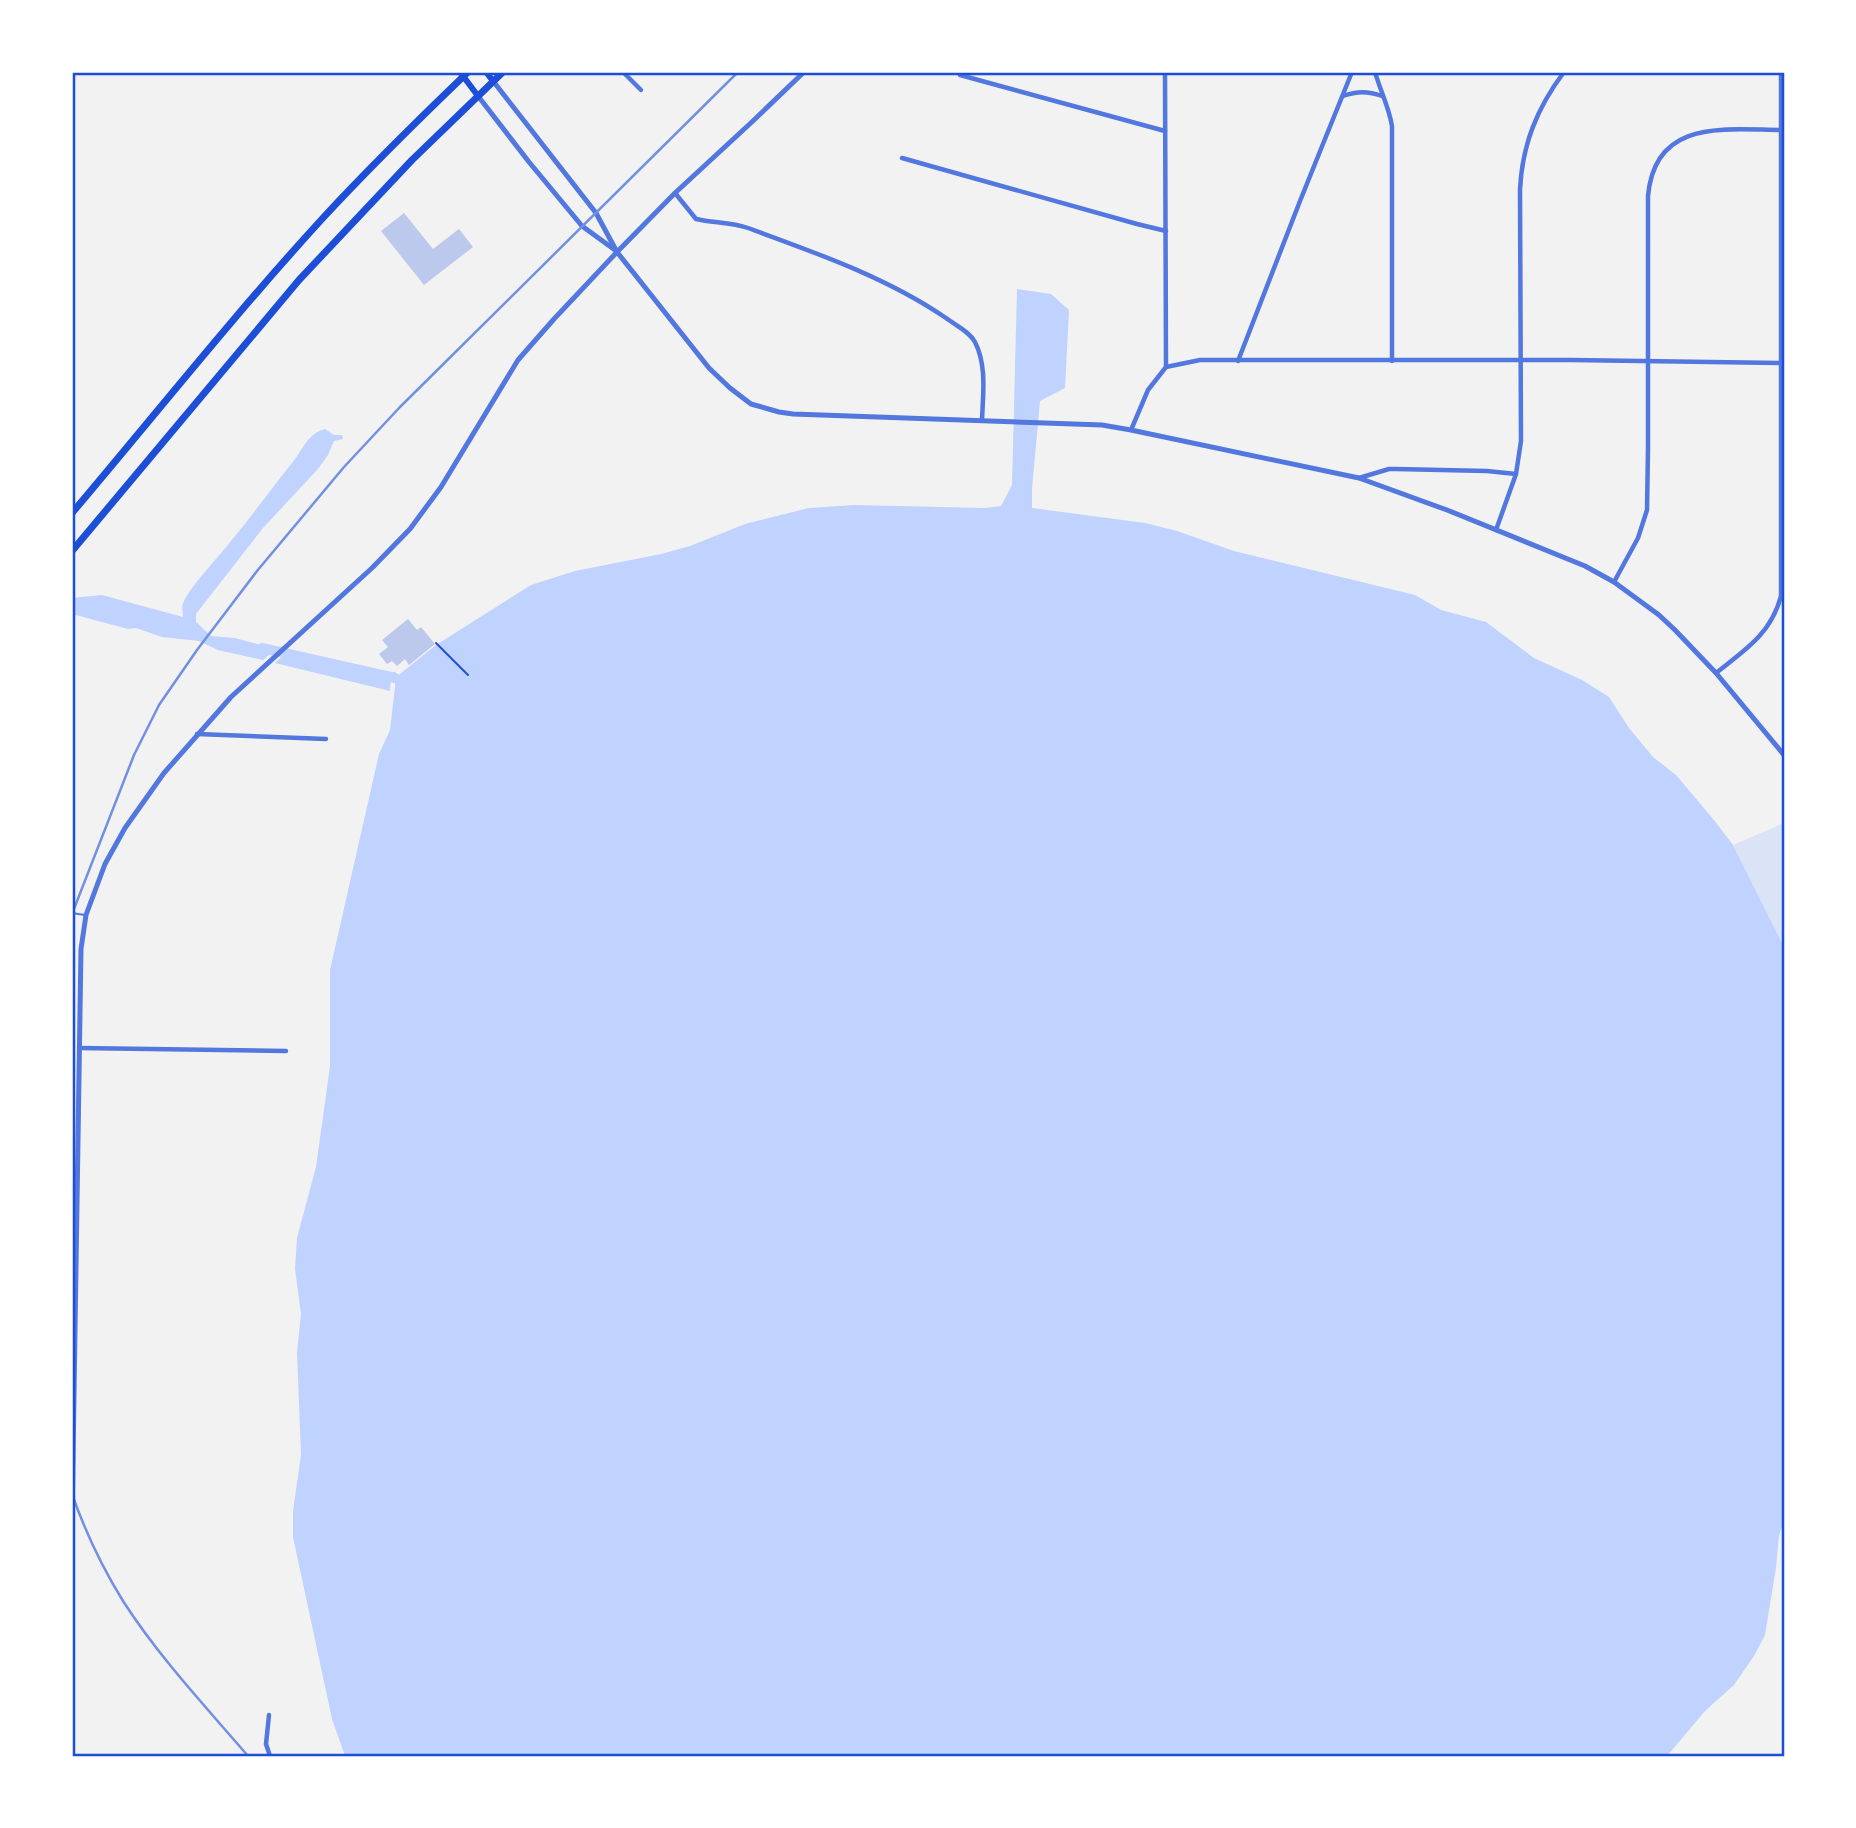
<svg xmlns="http://www.w3.org/2000/svg" width="1856" height="1828" viewBox="0 0 1856 1828" font-family="'Times New Roman',serif">
<style>
.green{fill:#dbe4f7}
.water{fill:#bfd3fe}
.lines{fill:none;stroke-linecap:round;stroke-linejoin:round}
.canal{stroke:#bfd3fe;stroke-width:10}
.building{fill:#bdc9ec}
.path{stroke:#1d4ed8;stroke-width:2}
.service{stroke:#5277de;stroke-width:2}
.minor{stroke:#5277de;stroke-width:4.5}
.tertiary{stroke:#5277de;stroke-width:5}
.secondary{stroke:#1d4ed8;stroke-width:6}
.trunk{stroke:#1d4ed8;stroke-width:7}
.rail{stroke:#7290e2;stroke-width:2.5}
.neatline{fill:none;stroke:#1d4ed8;stroke-width:2.5}
</style>
<rect width="100%" height="100%" fill="#f2f2f2"/>
<!-- green -->
<path class="green" d="M1784 823V947L1733 845Z"/>
<!-- water -->
<g class="water">
<path d="M1017 289 1051 294 1069 310 1065 388 1040 401 1032 489V508L1145 523 1177 531 1234 551 1415 595 1441 610 1486 622 1534 658 1582 680 1609 697 1629 728 1653 757 1676 775 1714 820 1733 845 1784 947V1522L1779 1535 1776 1568 1765 1635 1754 1656 1734 1685 1705 1711 1667 1756H345L332 1719 293 1537V1511L301 1455 297 1352 301 1314 295 1269 297 1238 316 1167 330 1066V970L379 754 390 730 395 687V678L436 645 531 585 575 571 661 554 690 546 745 524 809 508 854 505 986 508 1001 506 1012 485Z"/>
<path d="M325 429 334 435H342L343 439 334 441 328 455 318 469 263 528 196 614V622L211 636 235 638 276 649 263 660 218 650 199 641 162 637 136 628 128 629 72 614V598L102 595 183 617C183 612 181 607 184 601 193 583 218 558 231 541 252 516 271 489 292 463 302 451 308 433 325 429Z"/>
<path d="M288 651 307 656 317 662 361 671 396 672 391 677 390 691 275 663Z"/>
</g>
<g class="lines">
<!-- canal -->
<path class="canal" d="M262 648 395 678"/>
</g>
<!-- building -->
<g class="building">
<path d="M404 213 433 249 459 229 473 247 424 285 381 231Z"/>
<path d="M408 619 417 630 421 627 435 644 409 665 405 659 397 666 392 661 387 664 379 654 388 647 382 640Z"/>
</g>
<g class="lines">
<!-- path -->
<path class="path" d="M436 643 468 675"/>
<!-- service -->
<path class="service" d="M72 913 85 915"/>
<!-- minor -->
<g class="minor">
<path d="M623 72 641 90"/>
<path d="M1375 72C1380 90 1389 107 1392 126V361"/>
<path d="M960 75 1165 131"/>
<path d="M1343 96C1357 91 1368 91 1382 96"/>
<path d="M902 158 1137 224 1166 231"/>
<path d="M675 193 696 219C713 223 731 222 748 228 816 253 886 277 946 318 955 325 969 331 975 342 987 366 983 393 982 420"/>
<path d="M1238 361 1300 201 1352 72"/>
<path d="M1166 367 1200 360H1571L1784 363"/>
<path d="M1131 430 1148 390 1166 367 1165 72"/>
<path d="M1359 478 1389 469H1396L1487 471 1516 474"/>
<path d="M1496 530 1516 474 1521 441 1520 190C1522 145 1537 108 1564 72"/>
<path d="M1614 582 1638 538 1647 510 1648 448V196C1655 117 1727 130 1784 130"/>
<path d="M1716 673C1745 650 1771 634 1781 596V72"/>
<path d="M197 734 326 739"/>
<path d="M79 1048 286 1051"/>
<path d="M269 1715 266 1744 270 1756"/>
</g>
<!-- tertiary -->
<g class="tertiary">
<path d="M493 81 596 213 617 252 709 368 730 388 751 404 779 412 793 414 1102 425 1131 430 1359 478 1447 510 1585 566 1614 582 1659 615 1675 630 1716 673 1784 755"/>
<path d="M478 96 529 162 582 226 615 250"/>
<path d="M72 1522 81 949 86 915 105 864 125 828 164 773 231 697 372 568 410 529 441 487 518 360 554 319 617 252 675 193 754 120 804 72"/>
</g>
<!-- secondary -->
<g class="secondary">
<path d="M460 72 478 96"/>
<path d="M486 72 493 81"/>
</g>
<!-- trunk -->
<g class="trunk">
<path d="M72 513C155 415 235 314 322 219 369 168 418 120 468 72"/>
<path d="M72 551 299 280 412 160 503 72"/>
</g>
<!-- rail -->
<g class="rail">
<path d="M72 914 134 755 159 705 197 650 257 571 344 467 400 407 738 72"/>
<path d="M72 1494C85 1531 102 1567 123 1601 159 1657 205 1706 248 1756"/>
</g>
</g>
<!-- border -->
<rect width="1856" height="1828" fill="none" stroke="#ffffff" stroke-width="147"/>
<rect x="74" y="74" width="1709" height="1681" class="neatline"/>
</svg>
